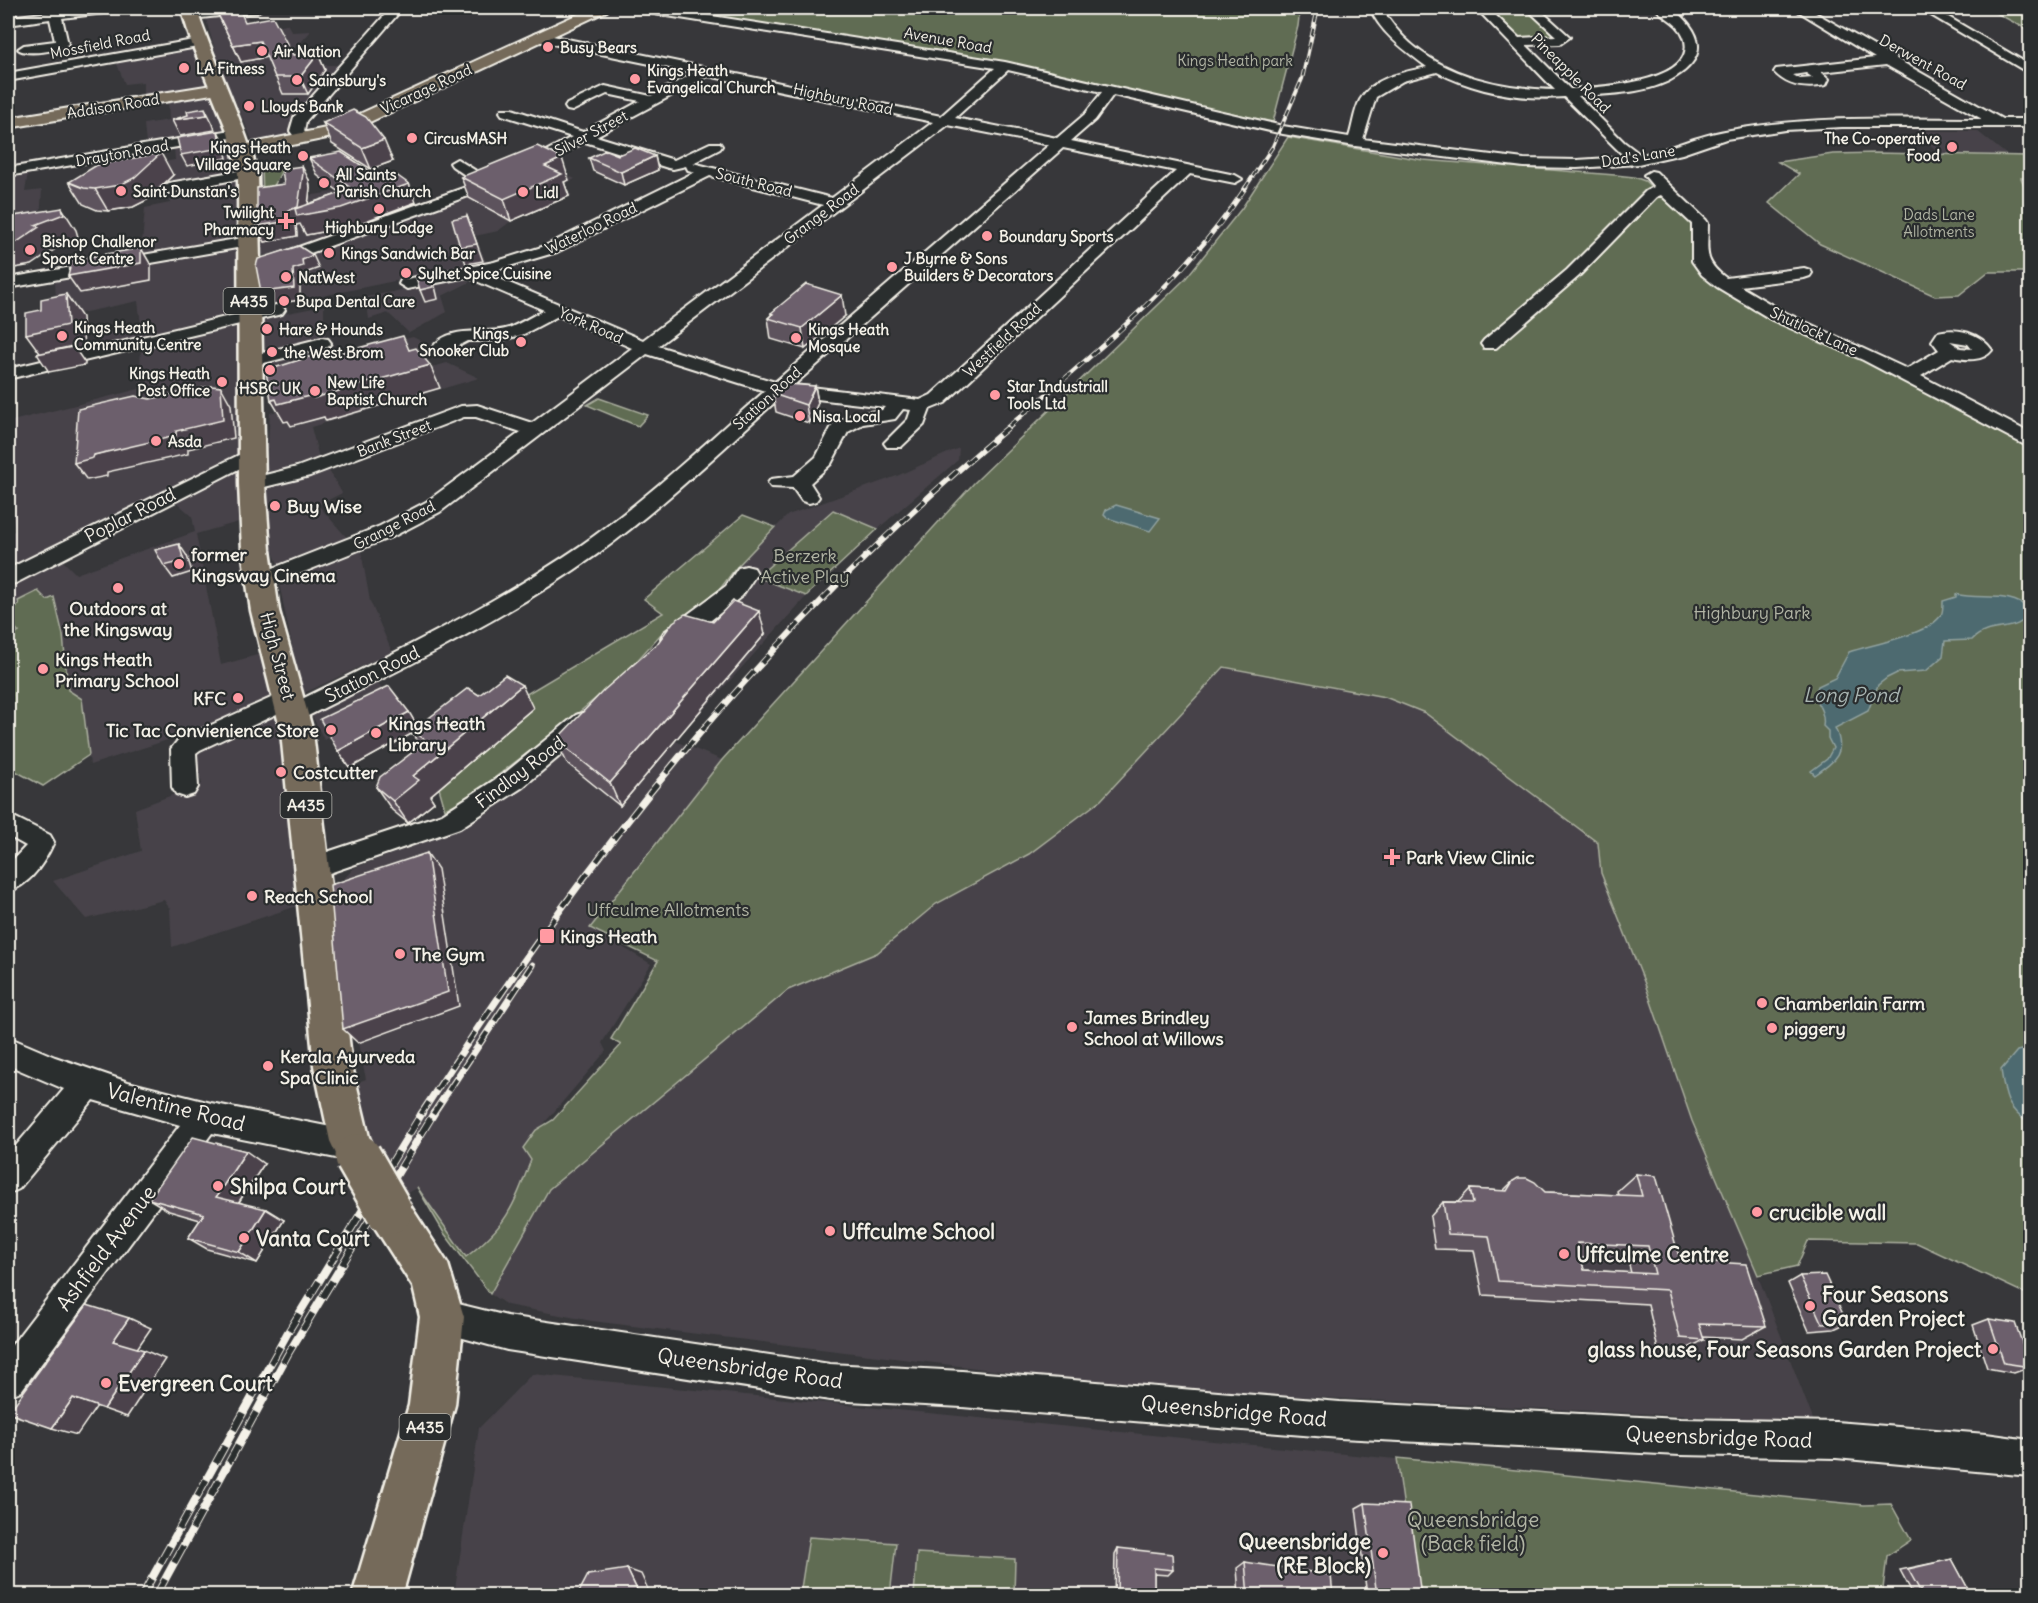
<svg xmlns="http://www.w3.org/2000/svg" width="2038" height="1603" viewBox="0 0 2038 1603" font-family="Delius,sans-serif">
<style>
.built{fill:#474349}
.green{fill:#616c53;stroke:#aaae9e;stroke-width:1.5}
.water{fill:#4d6b6f;stroke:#90a19f;stroke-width:1.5}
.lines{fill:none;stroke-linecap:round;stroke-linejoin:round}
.minor-casing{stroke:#f4f1e8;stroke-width:4}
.major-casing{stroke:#f4f1e8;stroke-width:4}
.highway-casing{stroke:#f4f1e8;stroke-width:5}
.minor{fill:#2a2d2e;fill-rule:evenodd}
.major{fill:#746a5a;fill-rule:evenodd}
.highway{fill:#746a5a;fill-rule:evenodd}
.rail-far4-casing{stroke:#f4f1e8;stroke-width:4}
.rail-far3-casing{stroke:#f4f1e8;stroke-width:4.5}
.rail-far2-casing{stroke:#f4f1e8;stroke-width:6}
.rail-far1-casing{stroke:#f4f1e8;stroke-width:7}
.rail-casing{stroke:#f4f1e8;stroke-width:8}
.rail-far4{stroke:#2a2d2e;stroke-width:2;stroke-dasharray:7;stroke-linecap:butt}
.rail-far3{stroke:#2a2d2e;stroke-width:3;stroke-dasharray:9;stroke-linecap:butt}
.rail-far2{stroke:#2a2d2e;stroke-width:4;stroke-dasharray:11;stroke-linecap:butt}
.rail-far1{stroke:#2a2d2e;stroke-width:4.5;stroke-dasharray:14;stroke-linecap:butt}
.rail{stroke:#2a2d2e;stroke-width:6;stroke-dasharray:19;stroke-linecap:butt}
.highway-bridge-casing{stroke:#f4f1e8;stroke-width:50;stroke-linecap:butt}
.highway-bridge{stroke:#746a5a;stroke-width:45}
.wall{fill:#5d525d;stroke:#f4f1e8;stroke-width:1.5;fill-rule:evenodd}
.shaded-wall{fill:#4c424c;stroke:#f4f1e8;stroke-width:1.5}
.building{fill:#6c5f6c;stroke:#f4f1e8;stroke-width:1.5;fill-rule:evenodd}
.poi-dot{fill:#ff9aa2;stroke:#2a2d2e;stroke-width:2}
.labels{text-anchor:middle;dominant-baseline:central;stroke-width:4.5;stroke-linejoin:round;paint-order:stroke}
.far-street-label{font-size:15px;fill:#f4f1e8;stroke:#2a2d2e}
.far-poi-label{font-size:15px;font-weight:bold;fill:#f4f1e8;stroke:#2a2d2e;text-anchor:start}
.far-park-label{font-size:15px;fill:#b2b5a5;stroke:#2a2d2e}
.shield{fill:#2a2d2e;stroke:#b7b6b0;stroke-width:1.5}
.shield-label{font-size:16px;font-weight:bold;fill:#f4f1e8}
.poi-label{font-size:18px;font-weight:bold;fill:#f4f1e8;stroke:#2a2d2e;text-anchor:start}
.street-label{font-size:18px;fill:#f4f1e8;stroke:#2a2d2e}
.park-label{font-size:18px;fill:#b2b5a5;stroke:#2a2d2e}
.water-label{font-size:20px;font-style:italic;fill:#a9b5b2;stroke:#2a2d2e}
.near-street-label{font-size:21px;fill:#f4f1e8;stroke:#2a2d2e}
.near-poi-label{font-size:21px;font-weight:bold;fill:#f4f1e8;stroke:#2a2d2e;text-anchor:start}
.near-park-label{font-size:21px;fill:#b2b5a5;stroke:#2a2d2e}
</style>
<rect width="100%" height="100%" fill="#37373a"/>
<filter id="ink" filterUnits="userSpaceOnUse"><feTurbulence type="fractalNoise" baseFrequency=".0167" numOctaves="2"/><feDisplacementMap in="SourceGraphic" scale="12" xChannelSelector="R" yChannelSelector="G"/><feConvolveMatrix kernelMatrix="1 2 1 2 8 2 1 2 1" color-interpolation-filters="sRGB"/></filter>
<g filter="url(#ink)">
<!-- built -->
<g class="built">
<path d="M244 11 253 30 287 24 292 32 311 31 292 52 287 65H339L292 120 288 135 283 138 253 142 219 64 205 16Z"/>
<path d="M194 47 207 86 143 98V82L125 84 115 59Z"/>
<path d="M213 93 226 128 218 132 146 145 144 124 169 120 168 100Z"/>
<path d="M1915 131H1977L2007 155 1940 154Z"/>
<path d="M220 138 230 139 238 172 241 239 141 256 145 208 170 203 168 172 156 163 175 160 174 147Z"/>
<path d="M544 163 575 179 557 187 572 195 511 221 498 231 475 236 486 262 264 308 261 306 259 274 266 268 490 188Z"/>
<path d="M28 172 25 192 42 190 40 221 8 241V176Z"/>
<path d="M340 191 312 222 327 238 277 257 266 256 260 253V203Z"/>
<path d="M241 248 242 315 99 348 98 335 141 325 138 301 57 318 55 281Z"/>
<path d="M463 278 470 282 442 296 447 312 409 333 388 313 369 319 366 297Z"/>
<path d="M324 306V329L330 358 413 337 430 346 268 390 262 318Z"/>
<path d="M241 324 238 414 240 457 8 574V535L16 530 11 510 8 481V422L139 389 141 347Z"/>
<path d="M447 363 479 378 311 427 319 458 266 474 270 413Z"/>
<path d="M959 448 958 460 873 533 804 599 675 741 722 760 590 928 651 964 602 1043 606 1051 523 1148 531 1160 514 1207 497 1230 466 1257 418 1188 384 1203 337 1090 366 1079 358 1043 341 882 354 868 435 838 493 810 751 575 735 569 788 515 897 476Z"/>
<path d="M232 468H240L242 521 196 534 221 665 261 654 282 750 297 906 172 947 170 909 164 900 86 919 53 881 141 851 135 809 202 784 186 734 90 765 83 706 8 749V586L60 558 76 574 195 532 192 516 173 499Z"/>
<path d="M328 469 342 493 318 505 349 540 284 565 278 564 269 542 267 488 313 476Z"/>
<path d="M361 551 370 601 392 652 302 694 279 583Z"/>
<path d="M1224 667 1385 697 1425 713 1598 843 1601 873 1645 984 1693 1126 1746 1245 1814 1422 1147 1389 592 1321 507 1305 490 1294 549 1189 788 990 877 953 936 904 1029 854 1101 800Z"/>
<path d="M377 682 397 704 324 740 311 713Z"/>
<path d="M532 1374 1864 1505 1891 1504 1911 1540 1887 1556 1883 1589 1887 1596H454L479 1428Z"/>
</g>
<!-- green -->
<g class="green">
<path d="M655 8H1300L1298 26 1273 122 974 58Z"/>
<path d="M1484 8H1532L1562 37 1519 41Z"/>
<path d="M1987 8H2030V31Z"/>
<path d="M1288 137 1423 160 1615 175 1634 177 1645 181 1694 227 1713 281 2030 443V1293H2024L1917 1243 1808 1241 1797 1266 1758 1275 1692 1121 1645 984 1601 873 1598 843 1425 713 1385 697 1224 667 1101 800 1029 854 936 904 877 953 788 990 549 1189 490 1294 444 1233 417 1187 466 1257C507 1225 513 1208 531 1160L523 1148 536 1130 553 1120 621 1045 611 1039 658 961 590 928 722 760 974 483 1186 278 1242 208Z"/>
<path d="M1875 153 2030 156V178H2021L2030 199V272H1988L1959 295 1935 296 1820 244 1769 203 1799 174 1778 162 1833 154Z"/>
<path d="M262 167 283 168 269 196 263 197Z"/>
<path d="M599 398 648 415 638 426 587 405Z"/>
<path d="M833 510 878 529 806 596 757 577Z"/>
<path d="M743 515 775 527 735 569 717 593 660 635 625 674 560 728 468 798 445 809 439 788 533 708 518 699 663 613 644 599Z"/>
<path d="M38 591 47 600 54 597 63 635 68 690 82 699 89 755 43 786 8 767V698L12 695 8 688V639L19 632 8 620V610L19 605 18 601Z"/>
<path d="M1397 1458 1864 1505 1891 1504 1911 1540 1887 1556 1883 1589 1887 1595H1416Z"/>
<path d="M809 1537 896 1543 890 1595H800Z"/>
<path d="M917 1553 1015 1559 1014 1595H914Z"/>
</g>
<!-- water -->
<g class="water">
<path d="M1116 505 1160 518 1150 531 1107 518 1104 515 1106 510Z"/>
<path d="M1956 594C1980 601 2010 590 2030 610 2020 637 1990 620 1972 640L1945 641 1943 656 1926 671 1897 673 1887 678 1878 685 1868 711 1835 728C1847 753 1835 761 1815 775L1811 771 1827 759 1833 748 1828 738V731L1823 726C1825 715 1820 707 1814 697L1818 686 1835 678 1849 652C1872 644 1929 635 1941 615 1943 612 1943 605 1943 601L1956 597Z"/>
<path d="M2030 1048V1124C2006 1108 2005 1097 2001 1070L2017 1051Z"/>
</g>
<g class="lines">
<defs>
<g id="minor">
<path d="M88 8H119L113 12 62 18 68 44C60 51 26 56 18 49L24 45 55 41 50 19 8 25V17Z"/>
<path d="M228 8H263L257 12 191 19 185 15 191 11Z"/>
<path d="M391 8H403L306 121 304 131 310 139 308 142H298L290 131 294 117Z"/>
<path d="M636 8H661L1005 62 1283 126 1349 137C1353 125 1354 111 1360 100 1373 77 1404 72 1427 67 1406 51 1380 33 1370 8H1382C1416 70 1490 88 1555 90L1476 8H1488L1519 38 1556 36 1526 8H1538L1570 37 1560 44 1526 45 1570 89C1597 87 1700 84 1684 37 1679 23 1664 18 1655 8 1659 8 1665 6 1669 8 1682 12 1699 33 1698 47 1698 59 1687 70 1677 76 1651 94 1609 94 1578 96L1624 142 1641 155C1669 149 1697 136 1725 131 1809 115 1896 119 1982 119L1886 65 1821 72 1829 79 1826 85C1806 89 1788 87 1774 72L1776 69 1875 58 1793 8H1807L2002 119H2030V127H1842L1785 130 1726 139 1682 154 1638 164 1577 168 1524 167 1355 146 1283 134 1113 95 1095 120 1071 141 1235 175 1242 179 1235 183 1190 174 945 403 930 409 924 425 901 447H887L884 443 908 419 911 410 903 409 895 419 863 424 848 432 831 464 810 483 819 497 816 501 809 503 802 501 793 488 771 487 768 483 771 479 794 476 816 457 833 424 851 415 882 410 885 407 783 395C722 449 662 508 596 555 504 620 403 668 302 719L294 722 286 719 282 713 283 711 200 750 196 753 198 787 194 794 185 797 176 794 172 787 171 749 178 740 282 693 290 690 298 693 302 699C397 652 492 606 580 546 646 500 705 443 765 391L647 354 440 512 394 536 269 586 261 588 253 586 250 581 253 576 380 526 426 502 521 432 476 417H464L310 476 252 490 245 488 242 484 245 480 297 467 461 406 477 405 532 423 632 348 558 316 522 335 496 341H468L447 352H435L432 348C450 323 485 336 509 328 521 323 532 316 544 310L467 277 407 289 399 284 401 280 494 262 545 246 695 172 688 170 686 166 673 169 668 168 585 142 528 172H518L516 169 518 166 572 137 502 115 500 112 502 109H512L583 132 640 101 607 94 572 111 567 110 565 107 567 104 605 86 651 96 694 73 538 41 534 40 532 37 534 34 538 33 941 116 995 68 642 12ZM1008 70 1102 92 1085 114 1057 138 955 118ZM1437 72C1476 92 1520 100 1564 97L1625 157 1577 160 1524 159 1363 139 1376 97 1403 81ZM1806 73 1813 78 1800 79 1793 75ZM708 76 933 122 832 198 693 163 720 149 722 146 720 143H710L674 160 596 136ZM948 125 1049 145 775 382 658 346ZM1063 148 1176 171 931 395 920 400 794 385ZM710 176 823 205 643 340 486 273 557 252Z"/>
<path d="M1919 8H1933L2030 65V74Z"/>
<path d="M199 39 203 40 205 43 203 46 8 81V73Z"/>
<path d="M237 129 244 133 242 136 8 176V168Z"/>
<path d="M457 159 492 181 494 184 492 187H482L452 166 450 163Z"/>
<path d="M248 169 253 170 255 173 253 176 169 193 161 188 169 183Z"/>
<path d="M1651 171 1656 172 1706 220 1708 223C1708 251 1702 260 1726 278L1804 268 1810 270 1812 273 1810 276 1804 278 1740 286 1784 312 1907 369 1939 350 1932 341 1938 332C1958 327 1980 333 1992 350 1983 362 1966 360 1952 357L1921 376 2030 433V446L2023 444 1863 360 1772 320 1717 287 1702 275 1692 261V224L1661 195 1656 197 1579 276 1496 348H1484L1481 344 1484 340 1567 270 1646 191 1654 187 1644 175ZM1950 341 1968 344 1972 349 1960 348Z"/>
<path d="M466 187 471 189 474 192 471 195 280 264H268L266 261 268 258Z"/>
<path d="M248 237 256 242 254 245 8 288V278Z"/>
<path d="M276 305 282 306 285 310 282 314 8 379V369Z"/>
<path d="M322 338 328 339 331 343 328 347 252 366 246 365 243 361 246 357Z"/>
<path d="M253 448 260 450 263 454 260 458 16 583 8 585V569Z"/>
<path d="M746 566 754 568 757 573 742 596 680 644 672 646 664 644 661 638 664 632 726 586 738 568Z"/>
<path d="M585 712 594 715 597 721 594 727 523 787 460 828 312 879 303 876 299 868 303 860 442 814 505 773 576 715Z"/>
<path d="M8 814 50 835 54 842C45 862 30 885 8 892V865L26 846 8 836Z"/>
<path d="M8 1037 55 1057 128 1082 211 1103 336 1128 350 1126 361 1130 366 1141 361 1152 336 1158 212 1133 21 1391 8 1396V1350L180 1125 93 1100 19 1189 8 1194V1155L64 1089 8 1065Z"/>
<path d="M442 1300 507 1316 830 1364 962 1371 1340 1402 1680 1419 1836 1422 1986 1434 2030 1440V1476L1836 1458 1680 1455 1340 1438 962 1407 830 1400 507 1350 430 1329 425 1317 430 1305Z"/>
</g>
<g id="major">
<path d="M591 8H609L607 11 342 135 243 155 237 154 234 150 237 146 243 145 331 127Z"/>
<path d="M218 84 226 89 224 92 8 128V118Z"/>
</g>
<g id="highway">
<path d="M181 8H196C215 64 241 116 258 173L265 484 270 550 279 611 313 732 352 1066 369 1137 378 1157 372 1171 358 1177 344 1171 330 1141 314 1066 281 732 251 611 242 550 239 484 238 173 228 133 192 44Z"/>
<path d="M389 1190 404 1196 448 1264 464 1317 455 1405 402 1596H352L409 1405 420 1317 413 1287 374 1226 368 1211 374 1196Z"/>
</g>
</defs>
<!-- minor casing -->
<use href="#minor" class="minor-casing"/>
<!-- major casing -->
<use href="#major" class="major-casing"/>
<!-- highway casing -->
<use href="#highway" class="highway-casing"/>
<!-- minor -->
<use href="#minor" class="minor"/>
<!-- major -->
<use href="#major" class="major"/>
<!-- highway -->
<use href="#highway" class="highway"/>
<defs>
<path id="rail-far4" d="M1245 188 1273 146 1302 79 1318 8"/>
<path id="rail-far3" d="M1009 426C1094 354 1184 281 1246 187"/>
<path id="rail-far2" d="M703 729C799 618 899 519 1011 425"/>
<g id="rail-far1">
<path d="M421 1114C508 980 600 848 705 727"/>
<path d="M433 1114 532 965"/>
</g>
<g id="rail">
<path d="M142 1596 288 1332 422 1113"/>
<path d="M156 1596 288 1354 434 1113"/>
</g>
</defs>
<!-- rail-far4 casing -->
<use href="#rail-far4" class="rail-far4-casing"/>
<!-- rail-far3 casing -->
<use href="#rail-far3" class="rail-far3-casing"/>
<!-- rail-far2 casing -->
<use href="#rail-far2" class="rail-far2-casing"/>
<!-- rail-far1 casing -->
<use href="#rail-far1" class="rail-far1-casing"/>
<!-- rail casing -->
<use href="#rail" class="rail-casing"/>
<!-- rail-far4 -->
<use href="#rail-far4" class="rail-far4"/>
<!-- rail-far3 -->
<use href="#rail-far3" class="rail-far3"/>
<!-- rail-far2 -->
<use href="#rail-far2" class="rail-far2"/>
<!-- rail-far1 -->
<use href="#rail-far1" class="rail-far1"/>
<!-- rail -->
<use href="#rail" class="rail"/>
<defs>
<path id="highway-bridge" d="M358 1157 389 1211"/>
</defs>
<!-- highway-bridge casing -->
<use href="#highway-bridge" class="highway-bridge-casing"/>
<!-- highway-bridge -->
<use href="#highway-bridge" class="highway-bridge"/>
</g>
<!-- wall -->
<g class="wall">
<path d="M215 8 245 22 293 55 318 54 325 70 308 94H283L267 57 241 62Z"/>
<path d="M323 123 393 161 371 169 332 144Z"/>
<path d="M618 155 655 156 658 170 624 185 593 171 589 158Z"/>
<path d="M309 158 382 179 409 184 416 202 350 227 306 235 300 224 296 225 297 236 265 242 257 226 309 180 310 188 308 204 341 193 318 176Z"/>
<path d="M173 175 147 200 133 207 108 211 97 210 83 204 69 182Z"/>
<path d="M461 177 569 180 564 182 569 196 511 221 469 198Z"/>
<path d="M771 313 845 316 805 349 771 339 768 318 771 315Z"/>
<path d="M815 386 818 403 809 423 776 412 773 394Z"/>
<path d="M713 622 765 634 620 806 567 763 556 740Z"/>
<path d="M479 695 533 708 430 796 434 802 408 823 392 810 376 787 421 746 413 733 350 768 338 751 418 726Z"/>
<path d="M264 1164 239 1202 284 1220 257 1263 207 1249 188 1238 200 1220 169 1211 149 1199Z"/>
<path d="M1636 1174 1680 1260 1766 1326 1742 1339 1703 1337 1704 1340 1681 1352 1658 1350 1648 1304 1483 1295 1474 1250 1435 1249 1430 1217 1443 1202H1458L1470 1189 1503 1191 1513 1181 1545 1192 1618 1195 1617 1191ZM1581 1258 1628 1261 1631 1273 1584 1270Z"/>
<path d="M1800 1276 1847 1323 1834 1329 1809 1331 1788 1283Z"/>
<path d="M1989 1319 2031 1367 2014 1373 1987 1368 1973 1325Z"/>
<path d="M1365 1503 1421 1596H1367L1356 1508Z"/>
<path d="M1118 1548 1173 1570 1168 1575 1154 1574V1596H1114L1115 1554Z"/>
<path d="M1952 1559 1972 1596H1914L1900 1570Z"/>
<path d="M1245 1562 1333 1596H1239L1237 1568Z"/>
</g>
<!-- shaded-wall -->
<g class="shaded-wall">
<path d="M260 41 267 57 241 62 233 45Z"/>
<path d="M318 54 325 70 308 94 300 77Z"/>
<path d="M205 108 213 124 215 130 180 136 172 120 207 115Z"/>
<path d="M218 131 223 142 227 158 187 166 181 155Z"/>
<path d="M384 140 393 161 371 169 362 148Z"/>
<path d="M161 153 173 175 147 200 133 207 108 211 95 189Z"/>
<path d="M655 156 658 170 624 185 621 172Z"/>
<path d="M562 158 569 180 564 182 569 196 511 221 504 199 545 166Z"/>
<path d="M302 166 309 180 310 188 307 214 409 184 416 202 350 227 306 235 300 224 296 225 297 236 265 242 257 226Z"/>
<path d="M62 208 76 230 78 237 52 247 54 250 32 265 8 269V244Z"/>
<path d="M467 216 483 261 466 264 460 247Z"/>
<path d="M141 248 151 265V280L80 293 68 276Z"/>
<path d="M313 255 319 268 308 272 309 278 300 282V300L268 305 261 292 302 260Z"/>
<path d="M430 275 435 286 438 299 425 302 420 290Z"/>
<path d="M66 294 82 317 84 349 76 350 85 363V365L49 372 37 354 40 353 26 334Z"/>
<path d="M842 295 845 316 805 349 802 328Z"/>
<path d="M430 365 440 388 326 421 324 417 291 426 288 421 284 422 271 400 313 395Z"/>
<path d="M815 386 818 403 809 423 806 405Z"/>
<path d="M221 387 231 405 234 438 188 449V454L107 472V476L87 480 74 463 94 455 176 431Z"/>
<path d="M179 544 187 556 192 572 173 578 164 566Z"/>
<path d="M759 611 765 634 620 806 610 783Z"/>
<path d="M522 685 533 708 430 796 434 802 408 823 393 801 413 776Z"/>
<path d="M409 712 419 729 412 731 413 733 350 768 338 751Z"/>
<path d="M427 853 438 869 459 1006 358 1043 343 1029Z"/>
<path d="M246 1151 264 1164 234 1209 216 1197Z"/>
<path d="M266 1209 284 1220 257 1263 239 1252Z"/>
<path d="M129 1318 151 1328 136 1350 113 1341Z"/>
<path d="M144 1350 165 1359 127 1417 104 1409Z"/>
<path d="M73 1398 97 1406 77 1435 52 1428Z"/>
<path d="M627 1569 641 1574 651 1596H640Z"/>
</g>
<!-- building -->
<g class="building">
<path d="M215 8H239L245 22 273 17 293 55 318 54 300 77H275L260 41 233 45Z"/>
<path d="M205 108 207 115 172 120 188 115 187 111Z"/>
<path d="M353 110 366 117 384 140 362 148 323 123Z"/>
<path d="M218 131 221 148 181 155 177 138Z"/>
<path d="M537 146 562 158 545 166 562 174 504 199 461 177Z"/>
<path d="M635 148 655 156 621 172 589 158 606 150 618 155Z"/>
<path d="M341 152 382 179 395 174 409 184 341 208 297 216 295 209 352 189 309 158Z"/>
<path d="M161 153 134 178 120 185 95 189 84 188 69 182 97 165Z"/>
<path d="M302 166 303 173 298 207 289 210V221L257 226V188L284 184 282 169Z"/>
<path d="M62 208 64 214 35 225 39 227 17 242 8 244V217Z"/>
<path d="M467 216 477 244 460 247 452 219Z"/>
<path d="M299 246 313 255 302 260 303 266 293 269 294 288 261 292 256 266 258 259Z"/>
<path d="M141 248V263L68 276 72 260Z"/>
<path d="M430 275 433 287 420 290 416 277Z"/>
<path d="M806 284 842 295 802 328 768 318 773 314 771 313Z"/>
<path d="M66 294 68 325 26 334V313L41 310V299Z"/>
<path d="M403 336 409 350 416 348 430 365 314 398 313 395 278 404 276 399 271 400 266 372 271 369 315 355 317 359Z"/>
<path d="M73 346V347L37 354Z"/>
<path d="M787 384 815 386 806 405 773 394Z"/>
<path d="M211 386 221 387 223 420 176 431V436L94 455 93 458 74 463 78 409 135 396 150 399Z"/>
<path d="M179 544 184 561 164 566 155 550Z"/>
<path d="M733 601 759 611 610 783 556 740 604 690 657 644 673 622 685 614 713 622Z"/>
<path d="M505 675 522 685 413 776 419 780 393 801 376 787 380 777 427 741 412 731 468 688 479 695Z"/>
<path d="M389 686 409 712 338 751 320 719Z"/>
<path d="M427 853 448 992 343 1029 330 885Z"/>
<path d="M193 1137 246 1151 216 1197 266 1209 239 1252 188 1238 204 1214 149 1199Z"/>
<path d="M1636 1174 1656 1176 1680 1260 1746 1264 1766 1326 1699 1324 1704 1340 1680 1338 1668 1290 1498 1281 1489 1236 1448 1234 1443 1202 1473 1203 1470 1189 1507 1191 1513 1181 1518 1178H1527L1535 1182 1545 1192 1642 1196ZM1577 1243 1648 1246 1655 1274 1584 1270Z"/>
<path d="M1825 1275 1847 1323 1822 1324 1800 1276Z"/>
<path d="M87 1305 129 1318 113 1341 144 1350 104 1409 73 1398 52 1428 8 1413Z"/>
<path d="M1989 1319 2015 1323 2031 1367 2004 1363Z"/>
<path d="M1365 1503 1409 1505 1421 1596H1377Z"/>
<path d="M1118 1548 1172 1554 1173 1570 1154 1568V1596H1117Z"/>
<path d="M1952 1559 1972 1596H1923L1908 1569Z"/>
<path d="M1245 1562 1331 1575 1333 1596H1248Z"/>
<path d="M627 1569 640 1596H577L588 1575Z"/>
</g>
</g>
<!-- markers -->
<g class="poi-dot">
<circle cx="548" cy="47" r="6"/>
<circle cx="262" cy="51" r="6"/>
<circle cx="184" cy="68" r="6"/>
<circle cx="635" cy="79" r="6"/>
<circle cx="297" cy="80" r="6"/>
<circle cx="249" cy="106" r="6"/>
<circle cx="412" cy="138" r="6"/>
<circle cx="1952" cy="147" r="6"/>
<circle cx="303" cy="156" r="6"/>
<circle cx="324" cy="183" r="6"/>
<circle cx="121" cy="191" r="6"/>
<circle cx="523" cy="192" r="6"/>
<circle cx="379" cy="209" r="6"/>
<path d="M283 212h6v6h6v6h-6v6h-6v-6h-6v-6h6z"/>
<circle cx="987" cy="236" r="6"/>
<circle cx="30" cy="250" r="6"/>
<circle cx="329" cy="253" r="6"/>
<circle cx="892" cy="267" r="6"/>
<circle cx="406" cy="273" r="6"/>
<circle cx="286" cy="277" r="6"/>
<circle cx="284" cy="301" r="6"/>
<circle cx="267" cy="329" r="6"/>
<circle cx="62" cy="336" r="6"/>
<circle cx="796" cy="338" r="6"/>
<circle cx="521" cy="342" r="6"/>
<circle cx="272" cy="352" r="6"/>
<circle cx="270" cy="370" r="6"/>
<circle cx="222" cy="382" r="6"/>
<circle cx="315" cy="391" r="6"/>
<circle cx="995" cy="395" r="6"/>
<circle cx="800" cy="416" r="6"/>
<circle cx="156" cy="441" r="6"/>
<circle cx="275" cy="506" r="6"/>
<circle cx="179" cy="564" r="6"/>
<circle cx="118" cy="588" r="6"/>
<circle cx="43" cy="669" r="6"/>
<circle cx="238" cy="698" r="6"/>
<circle cx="331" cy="730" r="6"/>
<circle cx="376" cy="733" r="6"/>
<circle cx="281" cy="772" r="6"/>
<path d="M1389 848h6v6h6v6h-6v6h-6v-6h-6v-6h6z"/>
<circle cx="252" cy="896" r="6"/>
<rect x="539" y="928" width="16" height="16" rx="3"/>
<circle cx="400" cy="954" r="6"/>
<circle cx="1762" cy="1003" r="6"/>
<circle cx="1072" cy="1027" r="6"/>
<circle cx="1772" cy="1028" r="6"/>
<circle cx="268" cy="1066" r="6"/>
<circle cx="218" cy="1186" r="6"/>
<circle cx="1757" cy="1212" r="6"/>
<circle cx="830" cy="1231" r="6"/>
<circle cx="244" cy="1238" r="6"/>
<circle cx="1564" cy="1254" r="6"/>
<circle cx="1810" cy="1306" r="6"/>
<circle cx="1993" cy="1349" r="6"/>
<circle cx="106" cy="1383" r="6"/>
<circle cx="1383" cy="1553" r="6"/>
</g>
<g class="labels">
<!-- far-street labels -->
<g class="far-street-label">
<text transform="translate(948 40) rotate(10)">Avenue Road</text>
<text transform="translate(100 44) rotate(-11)">Mossfield Road</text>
<text transform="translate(1923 62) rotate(29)">Derwent Road</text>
<text transform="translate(1571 73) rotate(45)">Pineapple Road</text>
<text transform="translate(426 89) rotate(-25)">Vicarage Road</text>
<text transform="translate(843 99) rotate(12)">Highbury Road</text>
<text transform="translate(113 106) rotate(-9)">Addison Road</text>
<text transform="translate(591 133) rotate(-28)">Silver Street</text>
<text transform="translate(122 153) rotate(-10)">Drayton Road</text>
<text transform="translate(1638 156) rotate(-9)">Dad's Lane</text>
<text transform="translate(754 182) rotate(14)">South Road</text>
<text transform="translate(821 214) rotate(-37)">Grange Road</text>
<text transform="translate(591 228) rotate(-26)">Waterloo Road</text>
<text transform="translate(591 325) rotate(24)">York Road</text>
<text transform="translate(1814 331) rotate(25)">Shutlock Lane</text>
<text transform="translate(1002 340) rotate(-43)">Westfield Road</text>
<text transform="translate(767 398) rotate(-42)">Station Road</text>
<text transform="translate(394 438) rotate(-21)">Bank Street</text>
<text transform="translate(394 525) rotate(-27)">Grange Road</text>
</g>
<!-- far-poi labels -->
<g class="far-poi-label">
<text x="560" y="47">Busy Bears</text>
<text x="274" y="51">Air Nation</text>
<text x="196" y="68">LA Fitness</text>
<text x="647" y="70">Kings Heath<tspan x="647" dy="17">Evangelical Church</tspan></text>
<text x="309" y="80">Sainsbury's</text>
<text x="261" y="106">Lloyds Bank</text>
<text x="424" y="138">CircusMASH</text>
<text x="1940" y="138" text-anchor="end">The Co-operative<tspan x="1940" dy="17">Food</tspan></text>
<text x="291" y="147" text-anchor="end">Kings Heath<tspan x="291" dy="17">Village Square</tspan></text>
<text x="336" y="174">All Saints<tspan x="336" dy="17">Parish Church</tspan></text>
<text x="133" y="191">Saint Dunstan's</text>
<text x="535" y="192">Lidl</text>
<text x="274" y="212" text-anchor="end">Twilight<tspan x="274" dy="17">Pharmacy</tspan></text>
<text x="379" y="227" text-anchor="middle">Highbury Lodge</text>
<text x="999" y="236">Boundary Sports</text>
<text x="42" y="241">Bishop Challenor<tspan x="42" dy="17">Sports Centre</tspan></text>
<text x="341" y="253">Kings Sandwich Bar</text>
<text x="904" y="258">J Byrne &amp; Sons<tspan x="904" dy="17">Builders &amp; Decorators</tspan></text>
<text x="418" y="273">Sylhet Spice Cuisine</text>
<text x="298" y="277">NatWest</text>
<text x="296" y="301">Bupa Dental Care</text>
<text x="74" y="327">Kings Heath<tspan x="74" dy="17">Community Centre</tspan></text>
<text x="279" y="329">Hare &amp; Hounds</text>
<text x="808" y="329">Kings Heath<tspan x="808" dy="17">Mosque</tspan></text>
<text x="509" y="333" text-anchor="end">Kings<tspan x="509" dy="17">Snooker Club</tspan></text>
<text x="284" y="352">the West Brom</text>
<text x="210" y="373" text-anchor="end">Kings Heath<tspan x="210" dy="17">Post Office</tspan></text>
<text x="327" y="382">New Life<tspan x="327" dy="17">Baptist Church</tspan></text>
<text x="1007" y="386">Star Industriall<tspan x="1007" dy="17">Tools Ltd</tspan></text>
<text x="270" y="388" text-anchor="middle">HSBC UK</text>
<text x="812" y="416">Nisa Local</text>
<text x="168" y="441">Asda</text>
</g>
<!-- far-park labels -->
<g class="far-park-label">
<text x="1235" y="60">Kings Heath park</text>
<text x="1939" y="214">Dads Lane<tspan x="1939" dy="17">Allotments</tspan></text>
</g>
<!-- shield labels -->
<g class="shield">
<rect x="223.5" y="288" width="51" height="26" rx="4.5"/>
<rect x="280.5" y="792" width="51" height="26" rx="4.5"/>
<rect x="399.5" y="1414" width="51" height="26" rx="4.5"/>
</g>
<g class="shield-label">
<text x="249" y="301">A435</text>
<text x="306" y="805">A435</text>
<text x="425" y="1427">A435</text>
</g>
<!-- poi labels -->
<g class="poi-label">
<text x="287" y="506">Buy Wise</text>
<text x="191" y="554">former<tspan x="191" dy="21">Kingsway Cinema</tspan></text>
<text x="118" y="608" text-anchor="middle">Outdoors at<tspan x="118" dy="21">the Kingsway</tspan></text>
<text x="55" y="659">Kings Heath<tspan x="55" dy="21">Primary School</tspan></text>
<text x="226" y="698" text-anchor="end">KFC</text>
<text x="388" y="723">Kings Heath<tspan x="388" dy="21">Library</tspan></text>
<text x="319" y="730" text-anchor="end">Tic Tac Convienience Store</text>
<text x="293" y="772">Costcutter</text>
<text x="1406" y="857">Park View Clinic</text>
<text x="264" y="896">Reach School</text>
<text x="560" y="936">Kings Heath</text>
<text x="412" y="954">The Gym</text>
<text x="1774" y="1003">Chamberlain Farm</text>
<text x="1084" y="1017">James Brindley<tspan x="1084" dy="21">School at Willows</tspan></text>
<text x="1784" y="1028">piggery</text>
<text x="280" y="1056">Kerala Ayurveda<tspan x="280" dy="21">Spa Clinic</tspan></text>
</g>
<!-- street labels -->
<g class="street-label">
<text transform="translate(130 515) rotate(-27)">Poplar Road</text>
<text transform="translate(278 656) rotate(75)">High Street</text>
<text transform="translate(372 674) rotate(-27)">Station Road</text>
<text transform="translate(520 772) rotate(-37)">Findlay Road</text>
</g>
<!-- park labels -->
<g class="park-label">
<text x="805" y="555">Berzerk<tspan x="805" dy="21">Active Play</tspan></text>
<text x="1752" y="612">Highbury Park</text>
<text x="668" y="909">Uffculme Allotments</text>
</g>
<!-- water labels -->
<g class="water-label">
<text x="1851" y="694">Long Pond</text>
</g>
<!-- near-street labels -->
<g class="near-street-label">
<text transform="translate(176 1107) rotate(14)">Valentine Road</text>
<text transform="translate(106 1248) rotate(-53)">Ashfield Avenue</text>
<text transform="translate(750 1368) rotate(8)">Queensbridge Road</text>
<text transform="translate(1234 1411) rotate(5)">Queensbridge Road</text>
<text transform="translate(1719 1437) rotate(2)">Queensbridge Road</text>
</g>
<!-- near-poi labels -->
<g class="near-poi-label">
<text x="230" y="1186">Shilpa Court</text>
<text x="1769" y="1212">crucible wall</text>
<text x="842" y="1231">Uffculme School</text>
<text x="256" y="1238">Vanta Court</text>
<text x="1576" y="1254">Uffculme Centre</text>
<text x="1822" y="1294">Four Seasons<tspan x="1822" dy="24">Garden Project</tspan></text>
<text x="1981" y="1349" text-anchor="end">glass house, Four Seasons Garden Project</text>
<text x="118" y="1383">Evergreen Court</text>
<text x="1371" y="1541" text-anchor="end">Queensbridge<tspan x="1371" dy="24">(RE Block)</tspan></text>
</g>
<!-- near-park labels -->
<g class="near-park-label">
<text x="1473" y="1519">Queensbridge<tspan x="1473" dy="24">(Back field)</tspan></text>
</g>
</g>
<!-- margin -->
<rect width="2038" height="1603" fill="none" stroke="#2a2d2e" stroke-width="30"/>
<rect x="15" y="15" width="2008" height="1573" fill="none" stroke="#f4f1e8" stroke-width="2" filter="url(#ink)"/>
</svg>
